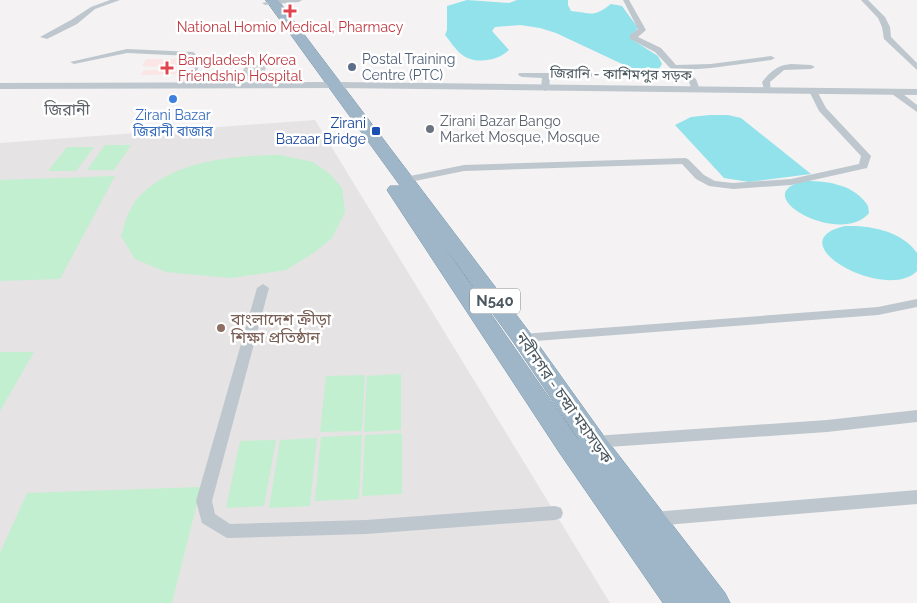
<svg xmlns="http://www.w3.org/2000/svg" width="917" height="603" viewBox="0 0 917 603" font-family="Raleway,'Noto Sans Bengali',sans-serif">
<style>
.education{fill:#e5e3e4}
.medical{fill:#fbe5e5}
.green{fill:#c2efcf}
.water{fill:#91e2eb}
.building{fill:#c9cdd1;stroke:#d6d9dd}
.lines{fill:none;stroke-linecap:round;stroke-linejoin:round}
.trunk-casing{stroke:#7695ab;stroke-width:1}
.minor{fill:#bec7ce;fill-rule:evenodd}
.tertiary{fill:#bec7ce;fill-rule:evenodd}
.trunk{fill:#9eb6c7;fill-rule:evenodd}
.health-dot{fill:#e0444e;stroke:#fff;stroke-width:2}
.service-dot{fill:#5c6f8a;stroke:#fff;stroke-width:2}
.shop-dot{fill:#3f7fe0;stroke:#fff;stroke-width:2}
.worship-dot{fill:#6b7280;stroke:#fff;stroke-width:2}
.transit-dot{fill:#1a4fb4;stroke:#fff;stroke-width:2}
.education-dot{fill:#8d6e63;stroke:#fff;stroke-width:2}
.labels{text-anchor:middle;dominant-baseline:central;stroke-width:5;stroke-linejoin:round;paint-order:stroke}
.far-health-label{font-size:14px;fill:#be3a42;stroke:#fff}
.far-service-label{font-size:14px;fill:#4e5e75;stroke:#fff;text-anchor:start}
.far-street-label{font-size:14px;fill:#4a575f;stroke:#fff}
.far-shop-label{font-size:14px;fill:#366cbe;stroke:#fff}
.far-worship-label{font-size:14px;fill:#5b616d;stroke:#fff;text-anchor:start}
.far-transit-label{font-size:14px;fill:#164399;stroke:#fff;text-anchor:end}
.shield{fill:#fff;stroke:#80898f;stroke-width:1}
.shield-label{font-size:15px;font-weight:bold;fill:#4a575f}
.far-quarter-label{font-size:16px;fill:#5e6367;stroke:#fff}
.education-label{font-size:16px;fill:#785e54;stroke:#fff;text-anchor:start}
.street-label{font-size:16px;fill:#4a575f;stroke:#fff}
</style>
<rect width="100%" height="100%" fill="#f4f2f2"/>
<!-- education -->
<path class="education" d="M315 120 610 603H0V143Z"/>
<!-- medical -->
<path class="medical" d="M147 59H195L192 65H175L174 69 185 70 182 74 141 75 144 70H158L160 67 142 66Z"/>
<!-- green -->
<g class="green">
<path d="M105 145H131L114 170H87Z"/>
<path d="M67 147H94L76 171H48Z"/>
<path d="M280 155 313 162 331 175 342 188 345 212 332 238 315 252 286 270 231 278 166 272 135 259 121 236C125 223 128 211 136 200 171 160 231 156 280 155Z"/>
<path d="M115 176 60 279 0 281V180Z"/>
<path d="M0 352H34L0 411Z"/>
<path d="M401 374V430L364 432 367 376Z"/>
<path d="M365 375 362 431 320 432 326 376Z"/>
<path d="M402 433V494L362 496 365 435Z"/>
<path d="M362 435 359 499 315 501 321 437Z"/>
<path d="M317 438 310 506 269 508 280 440Z"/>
<path d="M276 440 264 506 226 508 240 441Z"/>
<path d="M201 487 172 603H0V553L27 493Z"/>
</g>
<!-- water -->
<g class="water">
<path d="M467 0 509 3 517 0H568V5L571 11C592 13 593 18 611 4L622 6 638 28 630 37 631 39 658 56 662 64 657 72 637 71 556 33 540 28 520 25 495 27 492 31 509 50C498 61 474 65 461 54 455 49 450 41 445 35L447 30V6Z"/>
<path d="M710 115H728L741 118 811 174 749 182 724 178 675 125 691 117Z"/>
<path d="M806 181C829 181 855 185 868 206L869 213C841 248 742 193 806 181Z"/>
<path d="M845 226C870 225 902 231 917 253V271C886 303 775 242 845 226Z"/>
</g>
<!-- building -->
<path class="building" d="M246 65H267L261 79H239Z"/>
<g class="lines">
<defs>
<path id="trunk" d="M266 0H278L530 333 603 435 725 593 730 603H663L559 452 387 190 390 186H400ZM444 246 514 343 579 440 577 438Z"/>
</defs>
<!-- trunk casing -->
<use href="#trunk" class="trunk-casing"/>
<!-- minor -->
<g class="minor">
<path d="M110 0H120L95 9 77 24 47 39 40 37 71 20 91 7Z"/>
<path d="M302 0 299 2 265 5 262 3 276 0Z"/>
<path d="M623 0H629L646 30 638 37 661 48 676 65 711 64 771 56 775 58 771 60 711 68 684 70 696 79 700 90 693 92 689 82 671 69 655 52 630 39V35L638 29Z"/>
<path d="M861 0H868L885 17 890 27 891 37 917 63V70L884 39 882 27 878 18Z"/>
<path d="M127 49 193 52 202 60 190 85 186 88 182 85 194 60 191 56 127 53 74 64 70 62Z"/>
<path d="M791 64 811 65 815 67 811 69 784 70 770 82 771 93H765L762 82C770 72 777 65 791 64Z"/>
<path d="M519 73H597L601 75 597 77 550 78 549 88 545 91 541 88 542 78 522 77 518 75Z"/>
<path d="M813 88 817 91 826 108 871 156 867 168 791 185 733 189 709 186 696 179 682 164 464 171 405 183 400 180 405 177 464 165 685 158 688 159 704 175 715 181 733 183 791 179 859 164 861 156 819 111 809 91Z"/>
<path d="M892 90H898L917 105V112L892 94Z"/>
<path d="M263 284 269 288 212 501 215 514 230 524 366 520 555 506 561 508 563 513 561 518 555 520 366 534 227 538 202 523 196 501 257 288Z"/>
<path d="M917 299V307L878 315 522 342 517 341 515 338 517 335 522 334 878 307Z"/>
<path d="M917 410V422L827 432 594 448 589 446 586 442 589 438 594 436 827 420Z"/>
<path d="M917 490V504L653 526 647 524 645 519 647 514 653 512Z"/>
</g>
<!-- tertiary -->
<path class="tertiary" d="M336 82 917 89V95L336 88 0 89V83Z"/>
<!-- trunk -->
<use href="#trunk" class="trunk"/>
</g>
<!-- markers -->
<g class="health-dot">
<path d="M287.5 3.5h5v5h5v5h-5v5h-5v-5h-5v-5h5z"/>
<path d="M164.5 60.5h5v5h5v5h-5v5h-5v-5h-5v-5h5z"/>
</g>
<circle class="service-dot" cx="352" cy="67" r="5"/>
<circle class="shop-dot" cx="173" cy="99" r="5"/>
<circle class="worship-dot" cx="430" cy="129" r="5"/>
<rect class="transit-dot" x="371" y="126" width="10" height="10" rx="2.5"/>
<circle class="education-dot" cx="221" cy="328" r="5"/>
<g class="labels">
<!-- far-health labels -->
<g class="far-health-label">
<text x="290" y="27">National Homio Medical, Pharmacy</text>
<text x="178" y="60" text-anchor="start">Bangladesh Korea<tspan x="178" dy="16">Friendship Hospital</tspan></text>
</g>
<!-- far-service labels -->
<g class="far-service-label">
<text x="362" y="59">Postal Training<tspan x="362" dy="16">Centre (PTC)</tspan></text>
</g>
<!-- far-street labels -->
<g class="far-street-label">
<text transform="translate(621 74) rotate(1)">জিরানি - কাশিমপুর সড়ক</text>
</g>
<!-- far-shop labels -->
<g class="far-shop-label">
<text x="173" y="115">Zirani Bazar<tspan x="173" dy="16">জিরানী বাজার</tspan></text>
</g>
<!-- far-worship labels -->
<g class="far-worship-label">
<text x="440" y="121">Zirani Bazar Bango<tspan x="440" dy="16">Market Mosque, Mosque</tspan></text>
</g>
<!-- far-transit labels -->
<g class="far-transit-label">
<text x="366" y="123">Zirani<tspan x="366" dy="16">Bazaar Bridge</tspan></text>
</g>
<!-- shield labels -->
<rect class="shield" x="470" y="288.5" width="50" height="25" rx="4"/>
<g class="shield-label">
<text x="495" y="301">N540</text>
</g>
<!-- far-quarter labels -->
<g class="far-quarter-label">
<text x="67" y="109">জিরানী</text>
</g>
<!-- education labels -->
<g class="education-label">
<text x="231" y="319">বাংলাদেশ ক্রীড়া<tspan x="231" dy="18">শিক্ষা প্রতিষ্ঠান</tspan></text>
</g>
<!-- street labels -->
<g class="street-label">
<text transform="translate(564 398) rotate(55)">নবীনগর - চন্দ্রা মহাসড়ক</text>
</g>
</g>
</svg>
